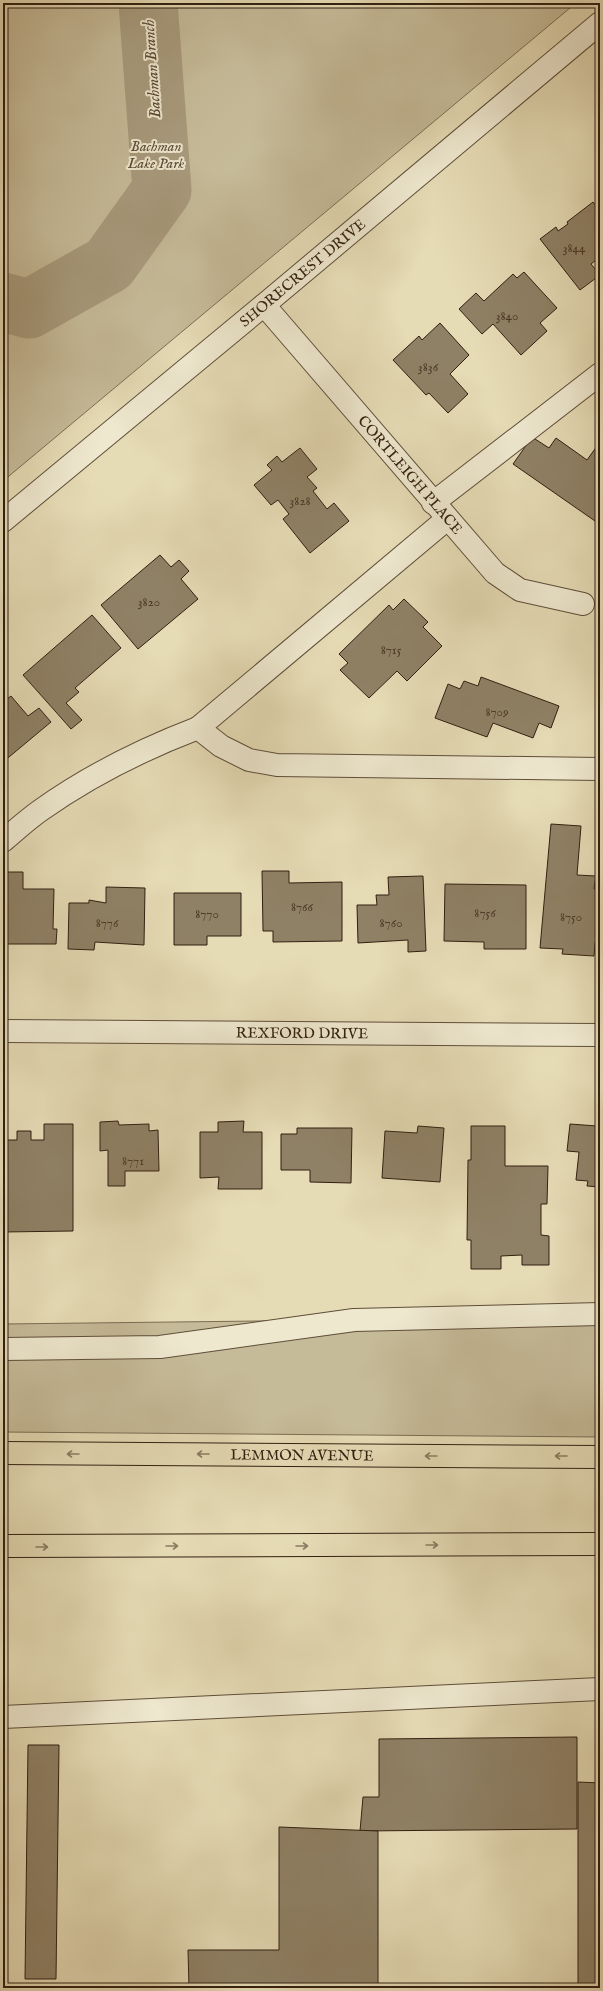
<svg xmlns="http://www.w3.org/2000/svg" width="603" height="1991" viewBox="0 0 603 1991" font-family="'IM FELL English',serif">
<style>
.green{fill:#c6bb99;stroke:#7c6d54}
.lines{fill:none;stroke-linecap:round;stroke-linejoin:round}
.river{stroke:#a89b7d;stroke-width:59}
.building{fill:#8f8166;stroke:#311f10}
.minor-casing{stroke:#5e4e39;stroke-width:24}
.major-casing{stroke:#311f10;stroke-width:24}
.minor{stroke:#eee8cf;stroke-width:22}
.major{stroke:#e5dbb5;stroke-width:22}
.oneway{stroke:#8b7d62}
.labels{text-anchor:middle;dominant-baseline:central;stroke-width:4;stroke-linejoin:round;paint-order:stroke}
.number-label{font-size:13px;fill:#483826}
.park-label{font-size:15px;font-style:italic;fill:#5e4e39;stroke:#eee8cf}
.street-label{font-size:15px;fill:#311f10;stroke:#eee8cf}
.water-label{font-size:16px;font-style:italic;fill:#5b4a36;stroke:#eee8cf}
</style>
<rect width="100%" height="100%" fill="#e5dbb5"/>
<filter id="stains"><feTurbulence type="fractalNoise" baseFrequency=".005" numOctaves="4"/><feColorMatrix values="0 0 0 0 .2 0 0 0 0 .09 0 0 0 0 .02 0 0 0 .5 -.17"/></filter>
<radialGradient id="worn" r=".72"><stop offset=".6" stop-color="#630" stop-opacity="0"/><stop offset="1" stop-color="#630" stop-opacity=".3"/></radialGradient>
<!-- green -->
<g class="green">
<path d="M3 3H576L3 481Z"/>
<path d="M600 1317V1437L3 1432V1324Z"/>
</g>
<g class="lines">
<!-- river -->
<path class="river" d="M3 302 29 309 109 264 162 190 148 3"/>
</g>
<!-- building -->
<g class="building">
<path d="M593 202 600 211V257L591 264 600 275 580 290 540 239 556 227 558 231 568 224 567 222Z"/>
<path d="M524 272 557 308 540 323 547 331 521 355 493 324 482 334 459 309 476 293 484 301 513 274 517 278Z"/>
<path d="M440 323 469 355 450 374 468 394 448 413 429 393 426 395 393 360 419 336 422 340Z"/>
<path d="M532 437 549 448 556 438 587 460 600 442V514L595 521 513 464Z"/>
<path d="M300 448 317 469 307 477 317 488 313 491 327 509 334 503 349 521 310 553 283 519 289 514 278 500 271 505 254 485 272 470 267 465 277 456 282 462Z"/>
<path d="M160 555 171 567 179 560 189 571 181 579 198 599 138 649 101 605Z"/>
<path d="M404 599 428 622 423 627 442 646 407 681 397 671 369 698 340 670 348 663 339 654 389 605 393 610Z"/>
<path d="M92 615 121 648 75 688 79 692 66 703 82 720 71 729 23 675Z"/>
<path d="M481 677 559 706 551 728 539 723 533 738 493 723 487 737 435 718 448 684 460 689 464 681 478 686Z"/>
<path d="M11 696 28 716 39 708 51 722 3 762V702Z"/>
<path d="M551 824 581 826 577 875 596 876 594 889 600 890V944L595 943 594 956 562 954 563 949 540 948Z"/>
<path d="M262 871H289V883L342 882V941L273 942V931H263Z"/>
<path d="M3 872H23V889H54L53 929H57L56 944H3Z"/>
<path d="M423 876 426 951 408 952V940L358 943 357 905H377L376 895H389L388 877Z"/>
<path d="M445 884 526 885V949H484V942L444 941Z"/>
<path d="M106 887 145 888 144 945 95 942 94 950 68 949 69 903H89V900L106 903Z"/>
<path d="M174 893H241V936H207V945H174Z"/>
<path d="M118 1121 119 1125 149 1124V1131L158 1130 159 1171H125V1186H108V1150L100 1151V1122Z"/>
<path d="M244 1121 243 1132H262V1189H218L219 1177 200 1178V1132H218V1122Z"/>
<path d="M44 1124H73V1231L3 1232V1140H17V1131H31V1140H44Z"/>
<path d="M570 1124 597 1126 596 1131H600V1187L587 1186 588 1181 576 1180 579 1152 567 1151Z"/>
<path d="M418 1126 444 1128 440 1182 382 1178 385 1131 417 1133Z"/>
<path d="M471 1126H505V1166H548L547 1204H541V1235L549 1236V1265H522V1255L501 1256V1269H471V1240H467L468 1160H471Z"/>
<path d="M297 1128H352L351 1183 310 1182V1170H281V1134H297Z"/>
<path d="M577 1737V1829L360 1831 363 1797H379V1739Z"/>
<path d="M28 1745H59L56 1979H25Z"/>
<path d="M578 1782 600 1783V1988H578Z"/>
<path d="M279 1827 378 1831V1988H189L188 1950H279Z"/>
</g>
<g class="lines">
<defs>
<g id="minor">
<path id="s1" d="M264 305 495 573 520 590 583 604"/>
<path d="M433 503 600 374"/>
<path id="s2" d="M3 521 264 305 600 23"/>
<path d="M198 728 447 519"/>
<path d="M3 841C15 831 28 819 41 810 89 776 143 749 198 728L221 746 249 760 277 765 600 769"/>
<path id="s3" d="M3 1031 600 1035"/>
<path d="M3 1349 160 1347 354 1320 600 1314"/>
<path d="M3 1717 600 1689"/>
</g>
<g id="major">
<path id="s4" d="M3 1453 600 1457"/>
<path d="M3 1546 600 1544"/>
</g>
</defs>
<!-- minor casing -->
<use href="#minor" class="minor-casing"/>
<!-- major casing -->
<use href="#major" class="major-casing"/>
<!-- minor -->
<use href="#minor" class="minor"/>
<!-- major -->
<use href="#major" class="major"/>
</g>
<!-- one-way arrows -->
<defs><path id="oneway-shaft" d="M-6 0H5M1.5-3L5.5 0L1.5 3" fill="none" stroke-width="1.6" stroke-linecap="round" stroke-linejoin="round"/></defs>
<g class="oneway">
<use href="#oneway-shaft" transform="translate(73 1454) rotate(-180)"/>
<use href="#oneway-shaft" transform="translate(203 1454) rotate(-180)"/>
<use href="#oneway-shaft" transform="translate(431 1456) rotate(-180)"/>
<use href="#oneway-shaft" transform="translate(561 1456) rotate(-180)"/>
<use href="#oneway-shaft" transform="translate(432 1545)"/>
<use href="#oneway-shaft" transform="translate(172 1546)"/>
<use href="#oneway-shaft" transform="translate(302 1546)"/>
<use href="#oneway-shaft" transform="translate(42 1547)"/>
</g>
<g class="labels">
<!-- number labels -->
<g class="number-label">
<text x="574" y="248">3844</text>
<text x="507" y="316">3840</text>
<text x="428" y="367">3836</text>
<text x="300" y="501">3828</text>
<text x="149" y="602">3820</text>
<text x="391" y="650">8715</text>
<text x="497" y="712">8709</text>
<text x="302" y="907">8766</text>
<text x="485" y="913">8756</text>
<text x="207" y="914">8770</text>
<text x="571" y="917">8750</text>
<text x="107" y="923">8776</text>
<text x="391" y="923">8760</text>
<text x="133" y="1161">8771</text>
</g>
<!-- park labels -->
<g class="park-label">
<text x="156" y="146">Bachman<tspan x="156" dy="17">Lake Park</tspan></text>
</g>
<!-- street labels -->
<g class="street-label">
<text stroke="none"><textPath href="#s2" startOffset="389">SHORECREST DRIVE</textPath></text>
<text stroke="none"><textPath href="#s1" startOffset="224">CORTLEIGH PLACE</textPath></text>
<text stroke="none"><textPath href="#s3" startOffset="299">REXFORD DRIVE</textPath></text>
<text stroke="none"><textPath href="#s4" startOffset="299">LEMMON AVENUE</textPath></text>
</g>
<!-- water labels -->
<g class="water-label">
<text transform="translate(153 69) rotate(-94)">Bachman Branch</text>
</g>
</g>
<!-- margin -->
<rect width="603" height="1991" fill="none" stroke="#e5dbb5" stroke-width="16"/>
<rect x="4" y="4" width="595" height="1983" fill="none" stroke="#311f10" stroke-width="2"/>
<rect x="8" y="8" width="587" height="1975" fill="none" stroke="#311f10"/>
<rect width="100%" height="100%" filter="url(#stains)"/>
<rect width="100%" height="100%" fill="url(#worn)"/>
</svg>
